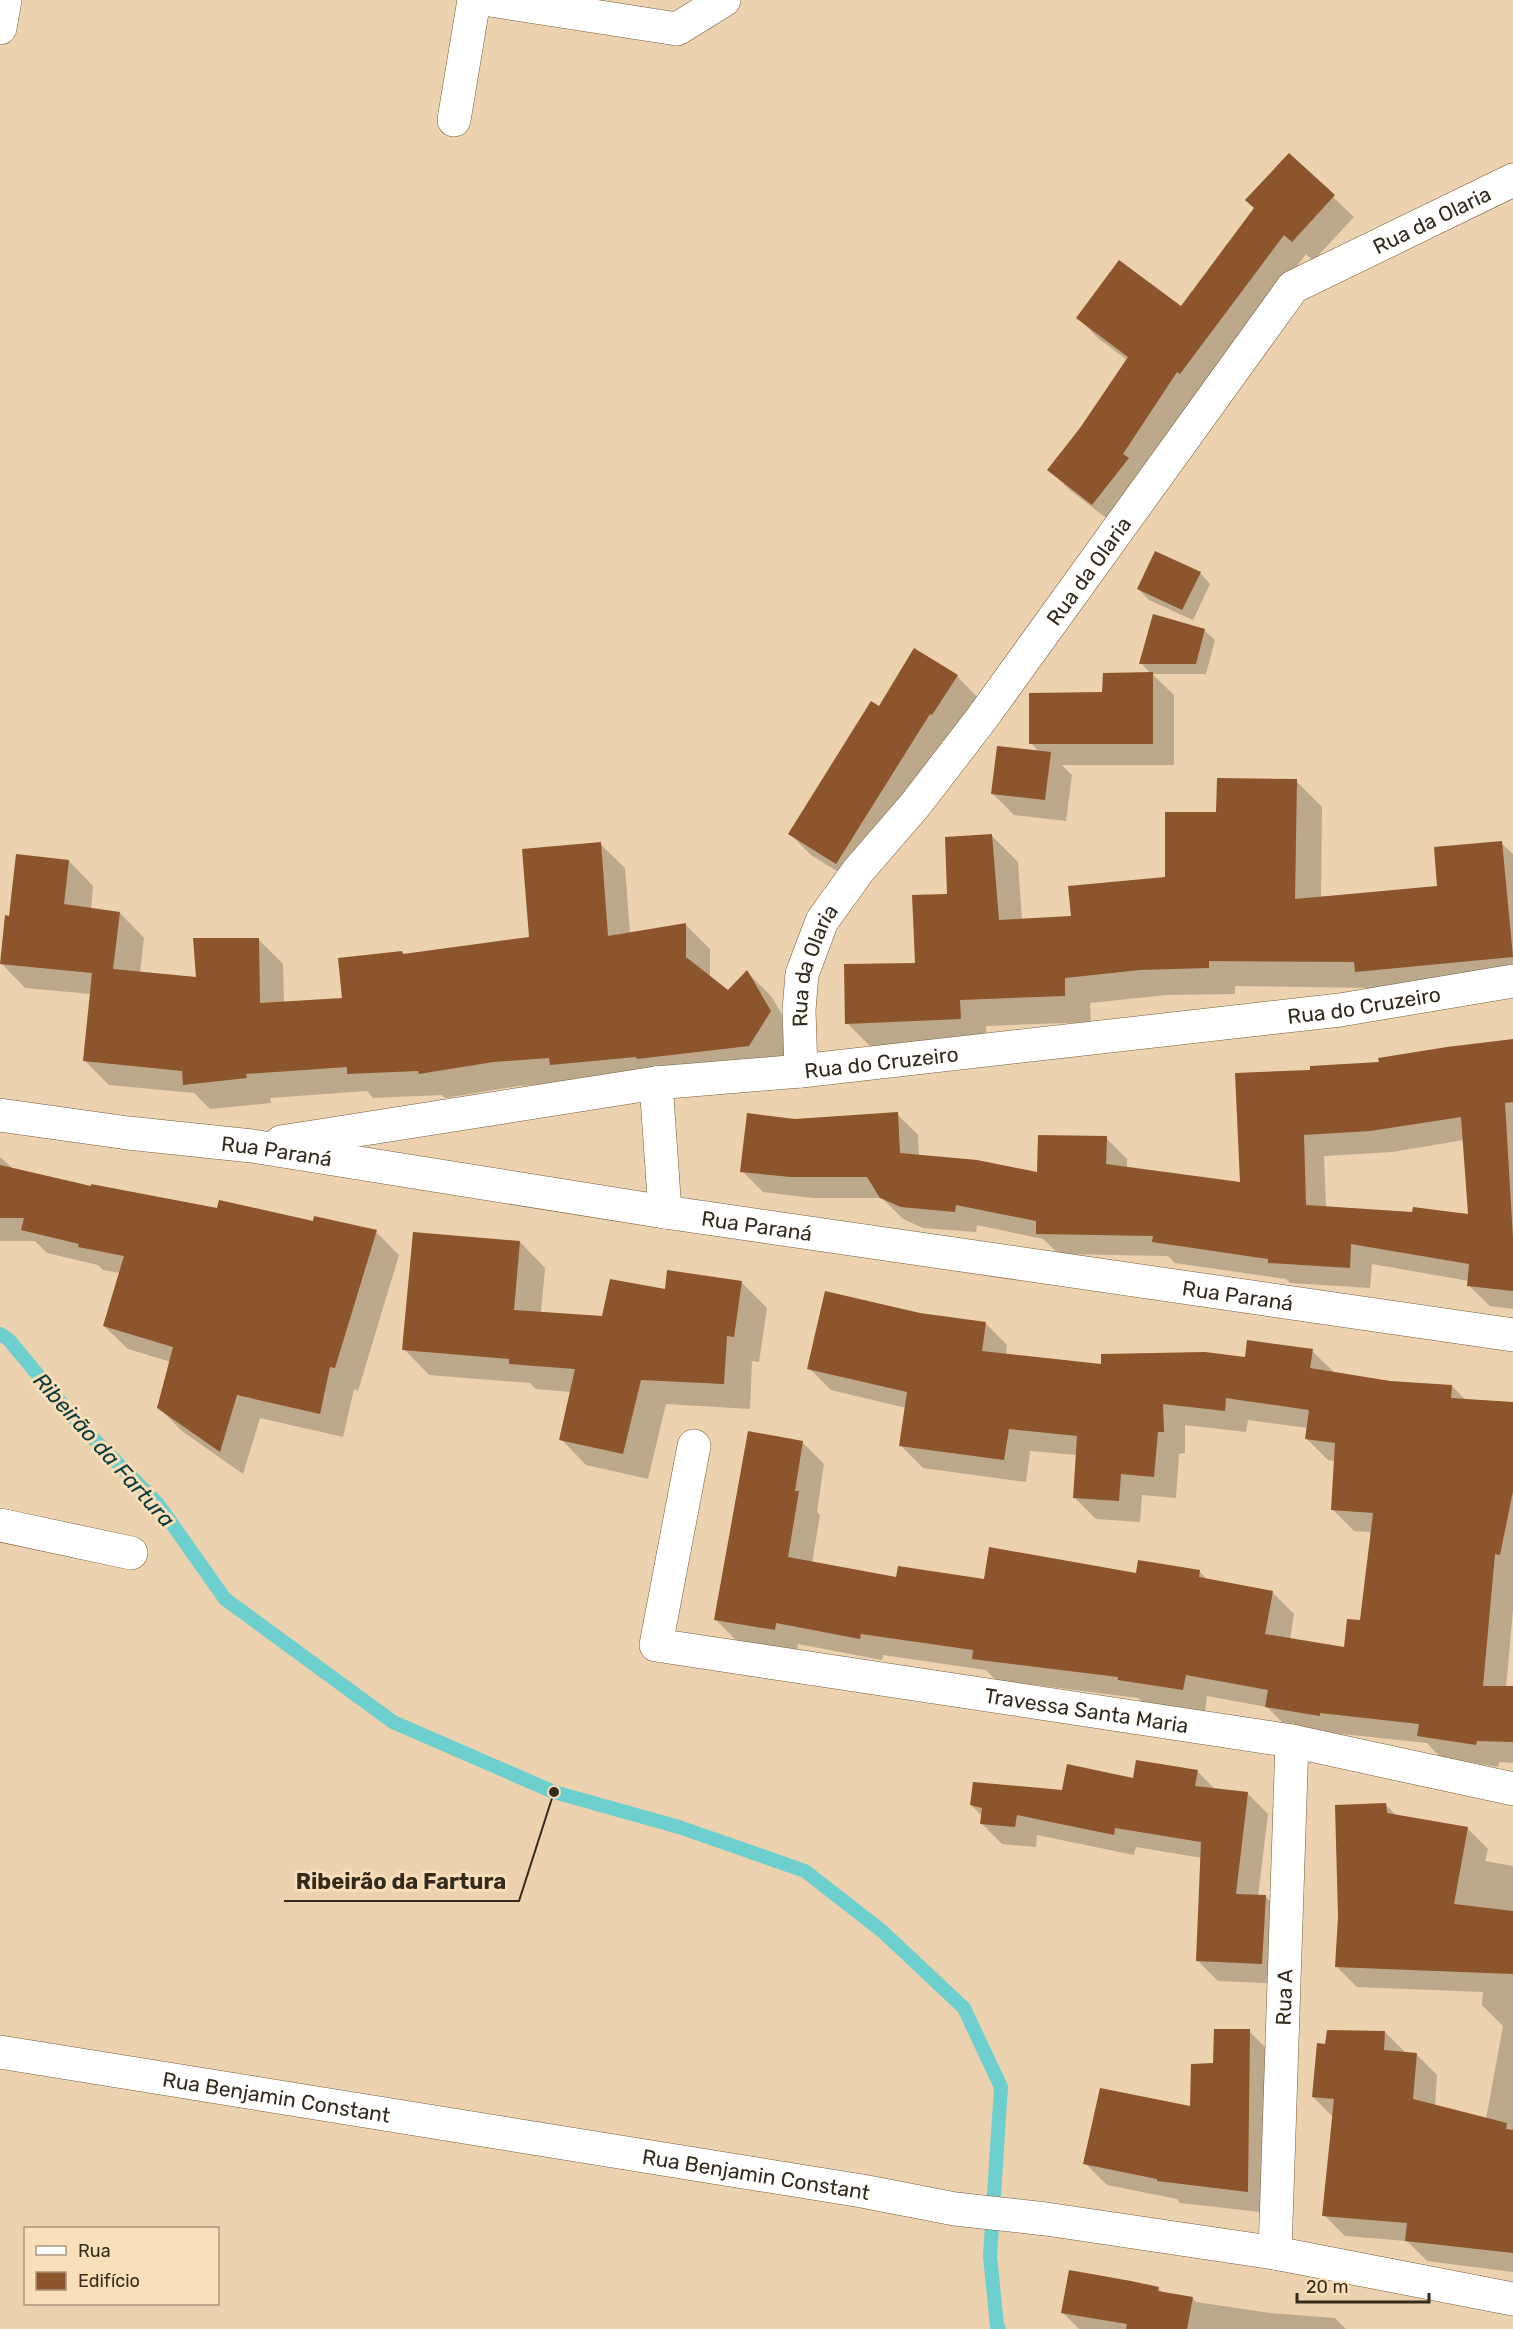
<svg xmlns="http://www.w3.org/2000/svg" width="1513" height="2329" viewBox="0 0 1513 2329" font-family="Rubik,sans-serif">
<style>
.shadow{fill:#0003;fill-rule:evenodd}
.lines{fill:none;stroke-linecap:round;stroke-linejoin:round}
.stream{stroke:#6ecfcf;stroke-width:14}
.building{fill:#8c552c;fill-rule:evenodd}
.street-casing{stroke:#745d3c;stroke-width:34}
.secondary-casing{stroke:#745d3c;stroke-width:34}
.street{stroke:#fff;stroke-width:33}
.secondary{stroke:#fff;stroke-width:33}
.labels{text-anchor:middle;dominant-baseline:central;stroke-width:6;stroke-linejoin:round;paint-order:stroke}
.street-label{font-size:21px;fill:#352b1d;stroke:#fadfbb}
.water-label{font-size:22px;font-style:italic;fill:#093939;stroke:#fadfbb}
.leader{fill:none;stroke:#352b1d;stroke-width:2}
.callout-dot{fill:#352b1d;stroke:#fadfbb;stroke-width:2}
.callout-label{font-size:22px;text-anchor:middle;font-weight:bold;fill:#352b1d;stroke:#fadfbb;stroke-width:6;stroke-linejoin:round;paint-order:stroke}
</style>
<rect width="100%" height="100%" fill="#ecd2ae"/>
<!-- shadow -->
<g class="shadow">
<path d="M1289 155 1354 217 1313 261 1306 254 1201 394 1114 524 1070 490 1049 470 1081 429 1127 360 1098 338 1078 318 1181 308 1256 208Z"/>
<path d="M1200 573 1210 584 1193 620 1149 600 1138 589Z"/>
<path d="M1204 630 1215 640 1206 674H1152L1174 695V765H1062L1072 775 1066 821 1014 815 992 793 1039 752 1031 743 1104 694 1151 674 1141 663Z"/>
<path d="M957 676 978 698 858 884 811 855 790 834 879 708Z"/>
<path d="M1296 781 1322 807 1321 898 1439 887 1501 843 1513 854V985L1383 997 1373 988 1235 986V994L1167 995 1090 1003 1091 1022 986 1026 987 1045 873 1049 847 1023 916 964 949 895 992 836 1018 862 1022 920 1072 918 1166 878 1217 813Z"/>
<path d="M600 844 625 868 630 934 686 925 710 949V978L728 992 747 972 771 996 795 1036 774 1070 518 1086 445 1098 442 1095 373 1098 367 1091 270 1098 271 1103 210 1109 194 1093 109 1085 85 1061 91 994 25 988 1 963 10 918 69 861 93 886 91 909 120 913 144 938 140 973 197 978 258 939 283 964 284 1003 344 999 404 955 531 939Z"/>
<path d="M1513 1040V1309L1490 1306 1468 1285 1469 1281 1372 1264 1370 1288 1290 1283 1286 1279 1175 1263 1168 1256 1059 1254 1043 1239 977 1225 976 1232 923 1228 903 1219 882 1198H813L763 1192 742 1171 794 1120 897 1114 918 1135 919 1156 1039 1174 1106 1138 1127 1159V1168L1241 1184 1312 1071 1381 1063ZM1464 1140 1469 1216 1326 1207 1324 1156 1392 1152Z"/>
<path d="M0 1157 15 1170 92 1188 218 1210 376 1232 399 1255 358 1391 354 1389 343 1437 260 1418 243 1474 182 1431 158 1407 171 1362 128 1349 104 1326 120 1273 103 1270 98 1265 47 1253 35 1241H0Z"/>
<path d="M520 1242 545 1268 541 1313 604 1318 666 1291 741 1282 767 1308 759 1362 752 1361 750 1409 666 1404 648 1479 586 1465 561 1439 571 1392 536 1389 530 1383 429 1375 404 1349Z"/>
<path d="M920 1314 985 1323 1007 1345 1006 1355 1103 1365 1246 1359 1312 1351 1334 1372 1390 1382 1452 1386 1466 1400 1513 1403V1610L1506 1687 1513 1688V1763L1499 1762 1498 1767 1440 1757 1427 1743 1342 1734 1341 1737 1289 1729 1267 1707 1207 1696 1205 1711 1142 1702 1138 1698 996 1680 986 1670 883 1655 882 1660 798 1644 797 1651 738 1642 716 1620 802 1442 824 1464 817 1512 820 1515 812 1563 897 1579 985 1581 1200 1572 1209 1581 1272 1592 1294 1614 1290 1639 1346 1649 1361 1622 1372 1532 1354 1531 1332 1509 1335 1461 1328 1460 1306 1438 1308 1428 1248 1420 1246 1432 1185 1425V1453L1179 1454 1176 1498 1142 1495 1140 1522 1096 1519 1074 1497 1077 1455 1030 1451 1026 1482 923 1468 901 1446 906 1408 831 1390 809 1368Z"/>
<path d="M1197 1771 1216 1790 1247 1793 1268 1814 1258 1896H1265L1286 1917 1282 1984 1218 1981 1197 1960 1202 1858 1136 1847 1134 1855 1037 1835 1036 1847 1002 1844 981 1823 982 1816 971 1805Z"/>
<path d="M1386 1805 1397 1816 1467 1828 1488 1849 1485 1861 1513 1866V2272L1427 2261 1407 2241 1345 2236 1324 2215 1333 2117 1313 2097 1327 2046 1385 2032 1406 2053 1417 2055 1437 2075 1435 2106 1486 2119 1503 2026 1482 2005 1483 1992 1357 1987 1337 1967Z"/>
<path d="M1249 2031 1271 2053 1269 2213 1180 2203 1177 2199 1107 2185 1085 2163 1192 2108 1215 2065Z"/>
<path d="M1158 2288 1163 2293 1192 2298 1196 2302 1270 2313 1335 2318 1346 2329H1079L1063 2313Z"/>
</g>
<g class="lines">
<!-- stream -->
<path class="stream" d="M0 1334 9 1340 77 1422 158 1504 225 1599 393 1722 554 1792 679 1827 805 1871 882 1931 964 2008 1001 2087 990 2256 997 2326 999 2329"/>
</g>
<!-- building -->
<g class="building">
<path d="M1289 153 1335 195 1292 242 1284 235 1180 374 1177 372 1123 454 1129 458 1092 505 1047 470 1080 428 1128 357 1076 318 1119 260 1181 306 1254 208 1245 200Z"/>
<path d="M1155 551 1201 572 1182 610 1137 589Z"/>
<path d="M1153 614 1205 629 1196 664H1139Z"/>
<path d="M914 648 958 675 932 715 930 714 836 864 788 834 871 701 879 706Z"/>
<path d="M1153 672V744H1029V693L1102 692 1103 673Z"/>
<path d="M997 746 1051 752 1045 800 991 794Z"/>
<path d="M1217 778 1297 779 1295 899 1437 886 1434 847 1502 841 1513 957 1355 972 1354 962 1209 961V968L1140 970 1065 978V996L960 1000 961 1019 845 1024 844 964 915 963 912 895 947 894 945 837 992 834 999 920 1071 916 1068 886 1165 877V812H1216Z"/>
<path d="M601 842 608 936 686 923V957L728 990 747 970 771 1011 749 1046 637 1059 636 1057 550 1065 549 1058 493 1062 419 1074 418 1071 347 1074V1067L246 1074 247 1078 183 1085 182 1071 83 1061 92 973 0 964 5 915 9 916 16 854 69 860 64 904 120 912 113 969 196 977 193 938H259L260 1003 342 998 338 958 402 951 403 954 529 937 522 849Z"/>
<path d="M1513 1039V1102L1505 1103 1513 1238V1291L1467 1286 1469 1264 1351 1244 1350 1268 1268 1263V1259L1152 1242 1153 1236 1036 1234V1221L956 1205 955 1212 901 1207 880 1198 867 1177H791L740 1172 747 1113 795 1119 898 1112 900 1153 977 1160 1037 1172 1038 1135 1107 1136 1106 1164 1240 1182 1235 1073 1310 1070V1066L1379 1062 1378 1058 1447 1047ZM1461 1117 1468 1214 1413 1207 1412 1212 1306 1205 1304 1135 1370 1131Z"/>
<path d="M0 1165 91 1186V1184L217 1208 219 1200 313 1221 314 1216 377 1230 335 1368 330 1367 320 1414 237 1395 220 1452 157 1408 173 1347 103 1326 124 1256 78 1247 79 1244 21 1230 24 1218H0Z"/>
<path d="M413 1232 520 1241 514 1310 602 1316 610 1279 665 1289 667 1270 742 1281 734 1337 727 1336 724 1384 641 1380 623 1454 559 1440 575 1369 509 1364V1359L402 1350Z"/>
<path d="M825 1291 920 1313 986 1322 982 1351 1101 1364V1354L1205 1352 1245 1357 1247 1340 1313 1349 1310 1368 1390 1381 1452 1385 1451 1398 1513 1402V1491L1500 1555 1495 1554 1483 1686H1513V1742L1477 1741 1476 1745 1417 1736 1419 1724 1320 1713V1716L1265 1707 1268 1690 1186 1675 1183 1690 1118 1680V1677L972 1659 973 1650 861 1634 860 1639 776 1623 775 1630 714 1620 748 1431 803 1441 795 1491H799L788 1557 896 1577 898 1566 984 1579 989 1547 1136 1573 1138 1560 1200 1570 1199 1577 1273 1591 1265 1634 1344 1647 1347 1619 1360 1620 1373 1513 1331 1510 1335 1443 1305 1439 1309 1410 1226 1398 1225 1411 1163 1404 1164 1432H1158L1154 1477 1121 1474 1119 1501 1073 1498 1077 1436 1009 1429 1004 1460 899 1446 907 1392 807 1369Z"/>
<path d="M1136 1760 1198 1770 1195 1786 1248 1792 1236 1894 1266 1895 1262 1964 1196 1961 1201 1842 1115 1828 1114 1835 1017 1815 1015 1827 980 1824 982 1808 970 1805 973 1782 1062 1790 1067 1764 1133 1778Z"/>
<path d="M1386 1803 1387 1813 1468 1827 1454 1904 1513 1911V1974L1335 1967 1338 1917 1335 1805Z"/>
<path d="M1214 2029H1250L1248 2192 1157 2181V2179L1083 2164 1100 2088 1190 2106 1191 2064 1213 2063Z"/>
<path d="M1327 2030 1385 2031 1384 2050 1417 2053 1413 2099 1507 2123 1506 2129 1513 2130V2253L1405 2241 1407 2223 1322 2216 1334 2099 1312 2097 1317 2043 1325 2044Z"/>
<path d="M1069 2270 1131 2281 1159 2287 1158 2291 1193 2297 1187 2329H1126L1127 2324 1061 2313Z"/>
</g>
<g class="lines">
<defs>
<g id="street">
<path d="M490 0 677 29 724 0"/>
<path d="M0 28 5 0"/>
<path d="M454 120 474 0"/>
<path id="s1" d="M801 1071 799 1010 802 974 822 921 858 871 915 805 982 718 1293 287 1513 180"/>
<path id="s2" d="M694 1446 656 1645 1292 1741 1513 1789"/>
<path d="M0 1525 131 1553"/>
<path id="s3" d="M1275 2253 1292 1741"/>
</g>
<g id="secondary">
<path d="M656 1083 665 1212"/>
<path id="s4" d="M0 1115 128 1133 252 1146 665 1212 1513 1335"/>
<path id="s5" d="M281 1142 656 1083 801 1071 1340 1010 1513 981"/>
<path id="s6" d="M0 2052 862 2191 955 2209 1046 2219 1275 2253 1513 2299"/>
</g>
</defs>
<!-- street casing -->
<use href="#street" class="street-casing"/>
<!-- secondary casing -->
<use href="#secondary" class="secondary-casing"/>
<!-- street -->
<use href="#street" class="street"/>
<!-- secondary -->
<use href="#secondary" class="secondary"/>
</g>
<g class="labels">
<!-- street labels -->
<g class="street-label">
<text stroke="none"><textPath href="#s1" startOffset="1098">Rua da Olaria</textPath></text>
<text stroke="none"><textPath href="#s1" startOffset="594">Rua da Olaria</textPath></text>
<text stroke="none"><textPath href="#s1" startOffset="108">Rua da Olaria</textPath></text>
<text stroke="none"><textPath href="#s5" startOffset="1092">Rua do Cruzeiro</textPath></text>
<text stroke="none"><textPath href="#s5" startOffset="606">Rua do Cruzeiro</textPath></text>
<text stroke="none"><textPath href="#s4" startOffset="279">Rua Paraná</textPath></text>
<text stroke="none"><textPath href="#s4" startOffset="765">Rua Paraná</textPath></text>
<text stroke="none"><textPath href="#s4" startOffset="1251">Rua Paraná</textPath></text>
<text stroke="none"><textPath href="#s2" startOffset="638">Travessa Santa Maria</textPath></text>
<text stroke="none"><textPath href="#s3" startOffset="256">Rua A</textPath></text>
<text stroke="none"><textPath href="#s6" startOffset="280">Rua Benjamin Constant</textPath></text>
<text stroke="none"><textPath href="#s6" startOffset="766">Rua Benjamin Constant</textPath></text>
</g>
<!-- water labels -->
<g class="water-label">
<text transform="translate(104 1450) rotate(48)">Ribeirão da Fartura</text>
</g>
</g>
<!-- callouts -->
<path class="leader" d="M554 1792L519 1901H284"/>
<circle class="callout-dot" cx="554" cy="1792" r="6"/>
<g class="callout-label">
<text x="401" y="1889">Ribeirão da Fartura</text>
</g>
<!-- legend -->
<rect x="24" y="2227" width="195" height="78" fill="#fadfbb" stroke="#ab977c" stroke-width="1.5"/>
<rect x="36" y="2246" width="30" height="9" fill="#ffffff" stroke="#ab977c" stroke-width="1.5"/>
<text x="78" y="2257" font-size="18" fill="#352b1d">Rua</text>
<rect x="36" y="2272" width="30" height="18" fill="#8c552c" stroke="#ab977c" stroke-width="1.5"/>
<text x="78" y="2287" font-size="18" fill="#352b1d">Edifício</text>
<!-- scale -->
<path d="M1297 2293v9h132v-9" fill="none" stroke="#352b1d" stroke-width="3"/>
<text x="1306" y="2293" font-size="18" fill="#352b1d" stroke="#fadfbb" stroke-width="4.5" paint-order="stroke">20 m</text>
</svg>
